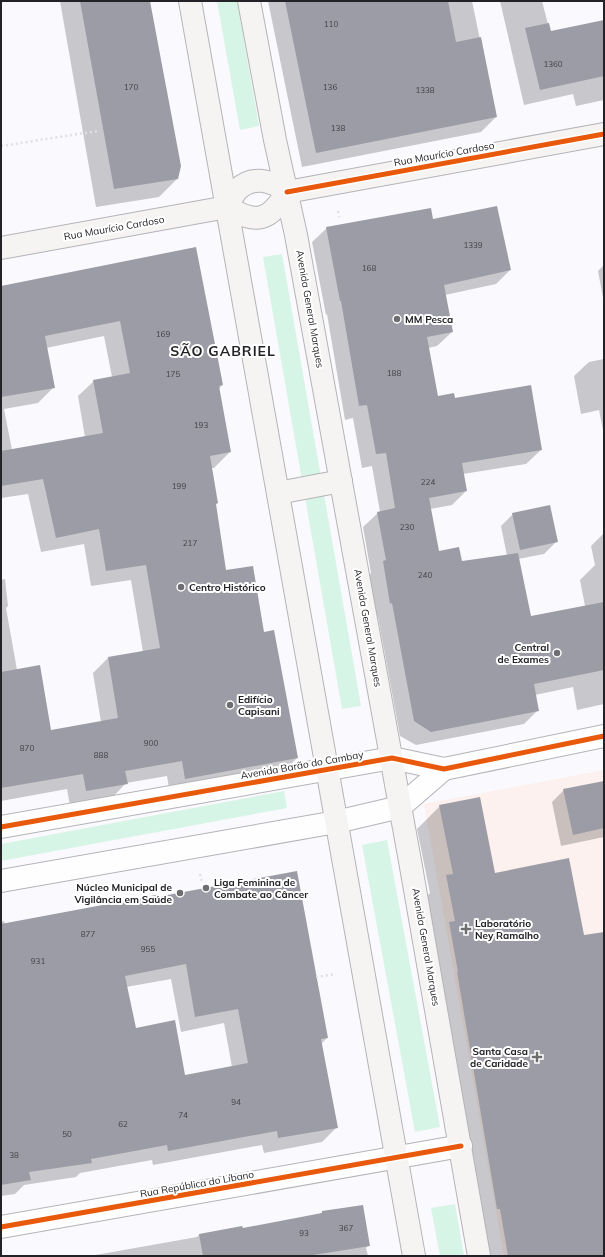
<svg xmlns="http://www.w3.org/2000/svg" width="605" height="1257" viewBox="0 0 605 1257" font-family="Mulish,sans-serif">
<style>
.medical{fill:#fcf1ee}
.green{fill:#d7f5e6}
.shadow{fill:#0003;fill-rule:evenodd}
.building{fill:#9c9ca6;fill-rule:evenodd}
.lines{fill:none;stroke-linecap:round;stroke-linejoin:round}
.street-casing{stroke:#b4b4b8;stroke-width:24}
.secondary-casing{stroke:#b4b4b8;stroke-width:24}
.path{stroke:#e0e0e1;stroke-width:2.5;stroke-dasharray:2 3;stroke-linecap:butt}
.street{stroke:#fefeff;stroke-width:22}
.secondary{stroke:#f6f4f2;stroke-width:22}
.cycleway-casing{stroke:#fff;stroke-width:8}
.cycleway{stroke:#e8590c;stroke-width:5}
.poi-dot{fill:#6e6e72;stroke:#fff;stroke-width:1.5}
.labels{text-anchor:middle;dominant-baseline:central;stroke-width:4;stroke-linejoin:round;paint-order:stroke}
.number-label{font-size:8px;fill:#414147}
.street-label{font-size:10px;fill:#232327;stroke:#fff}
.poi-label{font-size:10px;font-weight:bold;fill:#232327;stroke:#fff;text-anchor:start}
.district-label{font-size:14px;font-weight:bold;letter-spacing:1px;fill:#232327;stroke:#fff}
</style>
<rect width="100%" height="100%" fill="#faf9fe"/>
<!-- medical -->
<path class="medical" d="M604 770V1256H504L424 804Z"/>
<!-- green -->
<g class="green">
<path d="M217 1H237L259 126 240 130Z"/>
<path d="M282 254 361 706 342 709 263 257Z"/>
<path d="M284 791 287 808 1 861V844Z"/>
<path d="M387 840 440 1127 415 1132 362 845Z"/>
<path d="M455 1204 464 1256H440L431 1208Z"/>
</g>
<!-- shadow -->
<g class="shadow">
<path d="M60 1H149L177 179 159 197 96 207Z"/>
<path d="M268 1H472L496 117 481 132 302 167Z"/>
<path d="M500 1H542L550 32 604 21V100L576 106 573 94 524 105Z"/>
<path d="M433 220 510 270 496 284 445 295 452 332 437 346 428 348 437 397 454 399 541 450 526 464 463 474 466 491 452 505 430 509 438 552 461 562 507 556 501 526 513 514 556 542 544 554 518 559 530 617 585 606 580 580 595 565 591 546 604 533V704L577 710 573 687 535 695 538 710 524 724 416 745 400 736 378 617H376L369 576 371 573 363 527 378 513 380 512 372 466 362 468 353 418 345 420 327 314 326 315 312 242 327 228Z"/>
<path d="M195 248 222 385 219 389 230 452 214 468H211L217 503 215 506 225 571 263 633 297 758 282 773 170 794 167 776 126 783 111 799 70 806 67 789 1 801V578V580L5 579 8 606 6 608 17 670 50 732 101 722 93 673 108 658 143 652 131 580 91 586 84 544 41 552 28 494 1 498V287ZM104 336 112 377 94 381 78 396 85 437 12 450 4 409 38 403 54 387 46 348Z"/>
<path d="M604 265V303L598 271Z"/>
<path d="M604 359V435L599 410 581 414 574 376 589 362Z"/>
<path d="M604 782V837L561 846 552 802 564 790Z"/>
<path d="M440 806 495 874 584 936 604 933V1256H482L424 899 430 893 417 829Z"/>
<path d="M156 896 327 1038 321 1044 336 1128 322 1142 264 1153 262 1145 153 1165 152 1160 80 1173 76 1177 24 1185 15 1194 1 1196V922L4 921 5 925ZM171 979 181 1032 224 1023 232 1067 185 1076 135 1030 126 987Z"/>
<path d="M322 1212 369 1245 366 1248 368 1256H90L197 1237 199 1235 242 1229 320 1215Z"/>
</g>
<!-- building -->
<g class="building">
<path d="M80 1H150L181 166 178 179 114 189Z"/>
<path d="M285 1H448L456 42 481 37 497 117 316 153Z"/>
<path d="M604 20V76L540 90 525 28 549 23 551 31Z"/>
<path d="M497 206 511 270 444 285 453 332 427 337 438 396 454 393 455 398 531 385 542 450 462 463 467 491 429 498 439 551 459 547 462 561 518 553 531 616 604 602V670L534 684 539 711 431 732 414 721 392 603 390 604 383 561 386 560 377 512 395 508 386 453 376 454 367 405 359 406 341 301H340L326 227 431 208 433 219Z"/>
<path d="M196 247 223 385 219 386 231 452 210 456 218 503 216 504 226 570 253 566 264 632 274 630 298 758 185 779 182 761 125 771 128 784 86 791 83 774 1 788V672L40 665 51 730 118 718 108 657 160 648 146 565 106 571 99 529 56 538 43 479 1 486V451L103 433 93 380 130 373 120 321 45 336 55 388 1 397V286Z"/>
<path d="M550 505 558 542 520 550 512 513Z"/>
<path d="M604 781V828L573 835 563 789Z"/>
<path d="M480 797 495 873 569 858 584 935 604 932V1256H508L500 1209H497L457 972H458L449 922 455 921 446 875 453 874 439 805Z"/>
<path d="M297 871 328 1038 321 1039 338 1128 278 1138 277 1131 168 1151 167 1145 91 1159 92 1163 29 1172 31 1180 1 1185V924L156 895 157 897ZM186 964 195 1017 238 1009 248 1063 185 1075 175 1020 136 1028 125 976Z"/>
<path d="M363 1205 370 1246 307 1256H203L199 1234 242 1226 243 1228 322 1213V1211Z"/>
</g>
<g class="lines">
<defs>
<g id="street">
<path d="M1 827 392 758 444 769 604 736"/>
<path d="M1 881 336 822 400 807 444 769"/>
<path d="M1 1227 461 1146"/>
</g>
<g id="secondary">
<path d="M190 1 414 1256"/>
<path d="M249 1 275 140 296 235 410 861 479 1256"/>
<path d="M227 207C230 202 233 195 237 190 252 175 272 180 287 192L604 134"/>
<path d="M1 248 227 207C257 225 269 221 287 192"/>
<path d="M278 493 341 481"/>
</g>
</defs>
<!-- street casing -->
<use href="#street" class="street-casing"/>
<!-- secondary casing -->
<use href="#secondary" class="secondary-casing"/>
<!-- path -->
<g class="path">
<path d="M1 146 98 131"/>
<path d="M338 211 339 217"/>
<path d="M200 874 202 882"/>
<path d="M316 977 336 974"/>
</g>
<!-- street -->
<use href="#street" class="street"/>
<!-- secondary -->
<use href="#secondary" class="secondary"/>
<defs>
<g id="cycleway">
<path d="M287 192 604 134"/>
<path d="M1 827 392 758 444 769 604 736"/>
<path d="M1 1227 461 1146"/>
</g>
</defs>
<!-- cycleway casing -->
<use href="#cycleway" class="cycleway-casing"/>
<!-- cycleway -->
<use href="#cycleway" class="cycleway"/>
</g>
<!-- markers -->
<g class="poi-dot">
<circle cx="397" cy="319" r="4"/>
<circle cx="181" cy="587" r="4"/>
<circle cx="557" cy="653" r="4"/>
<circle cx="230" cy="705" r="4"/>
<circle cx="206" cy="888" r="4"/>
<circle cx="180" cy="893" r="4"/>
<path d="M464 923h4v4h4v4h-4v4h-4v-4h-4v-4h4z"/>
<path d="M535 1051h4v4h4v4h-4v4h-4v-4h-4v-4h4z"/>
</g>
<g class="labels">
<!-- number labels -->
<g class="number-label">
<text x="331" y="24">110</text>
<text x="553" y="64">1360</text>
<text x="131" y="87">170</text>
<text x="330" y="87">136</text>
<text x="425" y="90">1338</text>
<text x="338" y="128">138</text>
<text x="473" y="245">1339</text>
<text x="369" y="268">168</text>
<text x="163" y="334">169</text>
<text x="394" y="373">188</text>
<text x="173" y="374">175</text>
<text x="201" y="425">193</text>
<text x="428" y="482">224</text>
<text x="179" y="486">199</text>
<text x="407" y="527">230</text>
<text x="190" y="543">217</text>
<text x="425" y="575">240</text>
<text x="151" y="743">900</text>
<text x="27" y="748">870</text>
<text x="101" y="755">888</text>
<text x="88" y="934">877</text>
<text x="148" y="949">955</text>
<text x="38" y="961">931</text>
<text x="236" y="1102">94</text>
<text x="183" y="1115">74</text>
<text x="123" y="1124">62</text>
<text x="67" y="1134">50</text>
<text x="14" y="1155">38</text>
<text x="346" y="1228">367</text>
<text x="304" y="1233">93</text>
</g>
<!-- street labels -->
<g class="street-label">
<text transform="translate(444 154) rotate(-10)">Rua Maurício Cardoso</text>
<text transform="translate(114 228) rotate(-10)">Rua Maurício Cardoso</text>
<text transform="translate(310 309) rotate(80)">Avenida General Marques</text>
<text transform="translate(368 628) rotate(80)">Avenida General Marques</text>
<text transform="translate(302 765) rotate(-10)">Avenida Barão do Cambay</text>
<text transform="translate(426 947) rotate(80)">Avenida General Marques</text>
<text transform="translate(197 1184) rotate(-10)">Rua República do Líbano</text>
</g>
<!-- poi labels -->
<g class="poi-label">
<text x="405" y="319">MM Pesca</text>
<text x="189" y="587">Centro Histórico</text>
<text x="549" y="647" text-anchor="end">Central<tspan x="549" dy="12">de Exames</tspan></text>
<text x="238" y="699">Edifício<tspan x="238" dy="12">Capisani</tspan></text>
<text x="214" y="882">Liga Feminina de<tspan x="214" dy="12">Combate ao Câncer</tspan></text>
<text x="172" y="887" text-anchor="end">Núcleo Municipal de<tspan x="172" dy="12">Vigilância em Saúde</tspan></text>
<text x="475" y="923">Laboratório<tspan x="475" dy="12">Ney Ramalho</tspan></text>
<text x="528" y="1051" text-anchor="end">Santa Casa<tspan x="528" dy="12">de Caridade</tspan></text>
</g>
<!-- district labels -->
<g class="district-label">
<text x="223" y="351">SÃO GABRIEL</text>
</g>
</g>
<!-- border -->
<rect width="605" height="1257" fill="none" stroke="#232327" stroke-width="4"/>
</svg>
